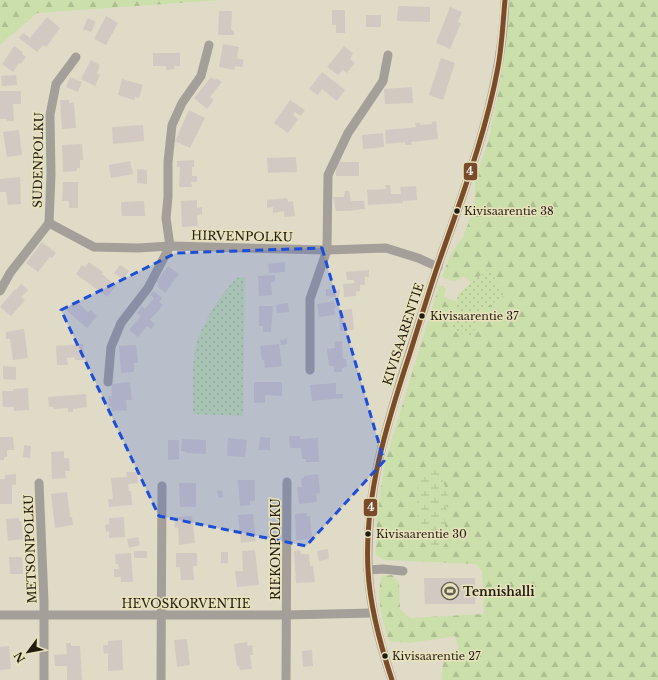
<svg xmlns="http://www.w3.org/2000/svg" width="658" height="680" viewBox="0 0 658 680" font-family="'Libre Baskerville',serif">
<style>
.forest{fill:url(#forest-firs)}
.wetland{fill:url(#wetland-marsh)}
.park{fill:url(#park-dots)}
.building{fill:#d2c9c3}
.lines{fill:none;stroke-linecap:round;stroke-linejoin:round}
.minor{stroke:#a49f99;stroke-width:9}
.bus-1-casing{stroke:#e9e2bd;stroke-width:8}
.bus-1{stroke:#7a4b2a;stroke-width:5}
.marked{fill:#1d4ed8;fill-opacity:0.2;stroke:#1d4ed8;stroke-width:3;stroke-dasharray:8 5;stroke-linejoin:round}
.bus-dot{fill:#201d10;stroke:#e9e2bd;stroke-width:1.5}
.labels{text-anchor:middle;dominant-baseline:central;stroke-width:3;stroke-linejoin:round;paint-order:stroke}
.bus-label{font-size:11px;fill:#201d10;stroke:#e9e2bd;text-anchor:start}
.street-label{font-size:12px;fill:#201d10;stroke:#e9e2bd}
.poi-label{font-size:12px;font-weight:bold;fill:#201d10;stroke:#e9e2bd;text-anchor:start}
.line-badge{stroke:#e9e2bd;stroke-width:1.5}
.badge-label{font-size:11px;text-anchor:middle;font-weight:bold;fill:#fff}
</style>
<defs>
<pattern id="forest-firs" width="22" height="20" patternUnits="userSpaceOnUse"><rect width="22" height="20" fill="#cbdfaa"/><path d="M5 1l3.5 6h-7zM16 11l3.5 6h-7z" fill="#aebf91"/></pattern>
<pattern id="wetland-marsh" width="20" height="14" patternUnits="userSpaceOnUse"><rect width="20" height="14" fill="#cbdfaa"/><path d="M1 5h8M5 5V1M11 12h8M15 12V8" fill="none" stroke="#aebf91"/></pattern>
<pattern id="park-dots" width="8" height="8" patternUnits="userSpaceOnUse"><rect width="8" height="8" fill="#cbdfaa"/><path d="M2 2h.1M6 6h.1" fill="none" stroke="#aebf91" stroke-width="1.8" stroke-linecap="round"/></pattern>
</defs>
<rect width="100%" height="100%" fill="#dfdbc7"/>
<!-- forest -->
<g class="forest">
<path d="M0 0H222L37 13 0 45Z"/>
<path d="M510 0H658V680H442C442 661 443 658 459 648L455 636 410 643 389 641C383 621 375 597 382 576L392 575 399 582 400 609 410 618 484 614 482 571 476 564 384 560 376 554 377 513 385 462 439 285 446 288 444 297 457 302 452 330 472 337 479 313 474 280 472 283 463 276C455 284 450 280 442 277L451 253 463 237 475 206V181L489 138 501 80Z"/>
</g>
<!-- wetland -->
<path class="wetland" d="M432 468 440 471 448 496 445 518V530L447 541 442 549 434 551C426 546 421 543 418 533 418 518 413 485 424 473 426 470 430 469 432 468Z"/>
<!-- park -->
<g class="park">
<path d="M488 269 506 294 479 313 472 337 452 331 458 294Z"/>
<path d="M245 277 243 416 193 414C193 395 192 375 194 356 197 329 219 298 236 278Z"/>
</g>
<!-- building -->
<g class="building">
<path d="M398 6 430 7V22L397 21Z"/>
<path d="M450 7 462 12 458 22 461 23 450 49 436 43Z"/>
<path d="M332 10H345V33H336V25H332Z"/>
<path d="M219 11H232L231 30 234 31V35H218Z"/>
<rect x="366" y="15" width="15" height="12"/>
<path d="M106 16 118 23 106 45 94 39Z"/>
<path d="M47 17 60 28 46 47 43 45 37 52 19 38 23 33 30 38Z"/>
<path d="M88 18 96 22 91 32 83 29Z"/>
<path d="M223 44 239 47 237 58 244 60 242 67 235 66 234 70 219 67Z"/>
<path d="M14 46 23 52 22 54 26 57 21 64 19 63 13 72 2 64Z"/>
<path d="M344 46 353 53 350 59 355 63 347 73 343 70 338 75 327 67Z"/>
<path d="M153 53H180V66H174V69L166 70V66H153Z"/>
<path d="M441 58 455 63 443 100 429 95Z"/>
<path d="M91 60 100 65 97 73 100 75 95 86 81 79Z"/>
<path d="M322 72 345 90 337 101 322 89 318 95 309 89Z"/>
<path d="M16 75 17 85 2 86 1 76Z"/>
<path d="M70 77 82 82 78 92 66 87Z"/>
<path d="M211 77 215 80 216 78 222 82 210 97 214 100 207 109 194 98Z"/>
<path d="M122 79 143 85 139 98 135 97 134 100 118 95Z"/>
<path d="M412 87 413 103 385 104 384 89Z"/>
<path d="M0 91H21V104H13L14 121H7V119H0Z"/>
<path d="M60 100H69V103L74 102 76 128 62 129Z"/>
<path d="M290 100 305 110 301 116 295 112 293 115 298 119 288 133 274 123Z"/>
<path d="M189 110 205 118 190 148 175 141Z"/>
<path d="M436 121 438 139 411 142 412 145H405V142L386 144 385 130 419 127H416L415 123H420V125L432 124V122Z"/>
<path d="M143 125 144 141 113 144 112 127Z"/>
<path d="M19 130 22 155 7 157 3 132Z"/>
<path d="M383 133 384 147 363 149 362 135Z"/>
<path d="M82 144 83 160H80V168H77V171L63 172 62 145Z"/>
<path d="M296 157 297 172 268 173 267 158Z"/>
<path d="M194 160V167H192V176H197V182H191L192 187H179L180 167H177V161Z"/>
<path d="M130 161 133 174 111 178 109 165Z"/>
<rect x="336" y="162" width="23" height="14"/>
<path d="M137 169 147 170V184L137 183Z"/>
<path d="M20 177 21 204 8 205 6 192H0V179Z"/>
<path d="M63 182H78V208H69V201H62Z"/>
<path d="M385 185H390L391 194H401L400 187 416 186 417 200 403 201V203L368 205 367 190 386 189Z"/>
<path d="M345 191H349L351 201H364L365 209 354 210 350 211H336L333 197H344Z"/>
<path d="M287 198 288 202 293 201 295 216 284 217V211L273 213V207L267 208V200Z"/>
<path d="M197 200V208L202 207V214L197 215 198 226 182 227 181 201Z"/>
<path d="M144 201 145 216H122L121 202Z"/>
<path d="M42 242 56 253 52 258 50 257 38 272 26 263Z"/>
<path d="M89 262 103 272 102 274 116 286 107 297 76 274 82 265 85 267Z"/>
<path d="M285 262V272L269 273 268 264Z"/>
<path d="M120 265 129 271 123 279 114 273Z"/>
<path d="M168 266 179 274 165 293 157 286 159 284 156 282Z"/>
<path d="M369 270V277H365V285H360V291H356V296L344 297 343 284 354 283V280H347L346 272Z"/>
<path d="M275 275V282H271L272 295 259 296 258 276Z"/>
<path d="M21 284 28 290 21 297 25 300 11 316 0 307 15 289 16 290Z"/>
<path d="M326 289 340 290 339 297 326 296Z"/>
<path d="M154 291 162 298 159 302 163 305 150 320 155 324 151 329 147 326 138 337 129 330 141 316 137 313 142 306 145 309 154 298 150 295Z"/>
<path d="M74 301 76 303 77 302 88 312 91 310 97 316 87 328 66 310Z"/>
<path d="M334 301 336 307 334 308 335 315 319 317 317 304Z"/>
<path d="M288 303 289 312 277 313 276 305Z"/>
<path d="M259 306H273L271 332H263V326H259Z"/>
<path d="M352 309 354 330 340 331 339 310Z"/>
<path d="M24 329 28 358 13 360 10 339H6V332Z"/>
<path d="M287 339V344L281 345 280 340Z"/>
<path d="M342 341 343 359H346L347 367 342 368V372H334V366H329L327 349 335 348 334 342Z"/>
<path d="M83 344 84 360H75L74 357 67 358 68 365H57L56 346Z"/>
<path d="M279 344 282 366 265 368 264 360H262L260 346Z"/>
<path d="M136 345 138 363H134V372L121 373 119 346Z"/>
<path d="M3 366 16 367V380L3 379Z"/>
<path d="M130 382 132 400H126L127 410 112 411 111 406H109L108 396H112L111 384Z"/>
<path d="M254 382H282V396L265 395V403H254Z"/>
<path d="M336 383V394H343V398L312 401 310 385Z"/>
<path d="M28 388 29 410 14 411V407H3L2 391H13V389Z"/>
<path d="M86 394 87 407 73 409V412H68V408L54 409 53 407H49L48 397Z"/>
<path d="M289 436H300V439L318 438 319 462H306V459H302L301 448H290Z"/>
<path d="M0 437H13L14 450H7V457H4V460H0Z"/>
<path d="M260 437 270 438V450H259Z"/>
<path d="M228 438 247 440 245 457 227 456Z"/>
<path d="M182 439 206 440V454L187 453V452L181 451Z"/>
<path d="M168 440H179V459L168 460Z"/>
<path d="M24 445 31 446 30 458 23 457Z"/>
<path d="M64 451V458H69L70 471H65L66 478 52 479 51 452Z"/>
<path d="M126 472H137L138 483 128 484 129 491H131L132 505 109 507 108 499H113L111 478 127 477Z"/>
<path d="M16 474V485H12V504H0V479H5V475Z"/>
<path d="M318 474 320 493 316 494 317 502 299 504 297 487H302L301 478H304V476Z"/>
<path d="M238 480H255V501H250V505L240 506Z"/>
<path d="M179 483H196V507H180Z"/>
<path d="M222 490 223 497 219 498 217 491Z"/>
<path d="M67 492 70 517H72L73 525 55 528 51 494Z"/>
<path d="M307 513V516H310L312 539 296 540 295 514Z"/>
<path d="M253 514 256 541 241 543 238 515Z"/>
<path d="M192 516 195 543 179 545 178 527 175 528 174 517Z"/>
<path d="M124 517 125 537 109 538V531L106 532 105 525 109 524V518Z"/>
<path d="M19 518V521H21L23 539 8 541 6 519Z"/>
<path d="M138 537 140 545 129 548 127 539Z"/>
<path d="M328 549 329 559 319 561 317 551Z"/>
<path d="M255 550 259 585 237 587 235 571H243L242 551Z"/>
<path d="M300 550 301 554H309L310 566H313L315 582 296 583 294 551Z"/>
<rect x="134" y="551" width="13" height="7"/>
<rect x="221" y="552" width="7" height="11"/>
<path d="M131 553 133 582H121V577H114V569H119L118 564H116L115 554Z"/>
<path d="M176 553H197V566H193L194 580H181L180 567H176Z"/>
<path d="M9 557H22L23 574H10Z"/>
<path d="M424 578H475V604H425Z"/>
<path d="M187 639 190 665 177 667 174 640Z"/>
<path d="M122 640 123 670 108 671V653L104 654 103 645H108V641Z"/>
<path d="M247 642 248 646 252 645 253 655H250L252 669 240 670 239 666H237L234 644Z"/>
<path d="M66 643H71V646H80L82 680H67V666H55L54 655 67 654Z"/>
<path d="M9 646 11 669 0 670V647Z"/>
<path d="M312 650 313 666 303 667 302 651Z"/>
</g>
<g class="lines">
<!-- minor -->
<g class="minor">
<path d="M49 223 94 247 138 248 170 246 327 250 386 248 418 258 438 267"/>
<path d="M49 223 51 175 50 115 56 84 76 57"/>
<path d="M0 291 10 273 49 223"/>
<path d="M310 370V299L327 250 328 175 348 133 383 81 388 55"/>
<path d="M108 382 111 347 121 323 148 288 170 246 166 218 168 197V162L172 125 182 103 201 76 209 45"/>
<path d="M39 483 44 601V680"/>
<path d="M368 570 383 569 403 571"/>
<path d="M0 615H286L373 613"/>
<path d="M161 680 162 486"/>
<path d="M286 680 287 482"/>
<path d="M392 680C378 638 367 597 368 552 368 488 385 431 404 370 416 333 428 296 440 259 470 175 502 90 505 0"/>
</g>
<defs>
<path id="bus-1" d="M392 680C380 644 370 608 368 570 364 496 387 423 410 353 420 322 429 290 440 259 462 196 486 133 498 67 502 45 503 22 505 0"/>
</defs>
<!-- bus-1 casing -->
<use href="#bus-1" class="bus-1-casing"/>
<!-- bus-1 -->
<use href="#bus-1" class="bus-1"/>
</g>
<!-- marked area -->
<path class="marked" d="M322 248 384 461 306 546 159 516 61 310 176 253Z"/>
<!-- icons -->
<defs>
<symbol id="stadium-ring" viewBox="-11 -11 22 22"><circle r="9.5" fill="#e9e2bd" stroke="#636050" stroke-width="1.5"/><path d="M0-5a6.5 5 0 1 0 0 10a6.5 5 0 1 0 0-10ZM-3.5-1.8h7v3.6h-7Z" fill="#636050"/></symbol>
</defs>
<g fill-rule="evenodd">
<use href="#stadium-ring" x="440" y="581" width="20" height="20"/>
</g>
<!-- markers -->
<g class="bus-dot">
<circle cx="457" cy="211" r="3.5"/>
<circle cx="422" cy="316" r="3.5"/>
<circle cx="368" cy="534" r="3.5"/>
<circle cx="385" cy="656" r="3.5"/>
</g>
<g class="labels">
<!-- bus labels -->
<g class="bus-label">
<text x="464" y="211">Kivisaarentie 38</text>
<text x="430" y="316">Kivisaarentie 37</text>
<text x="376" y="534">Kivisaarentie 30</text>
<text x="392" y="656">Kivisaarentie 27</text>
</g>
<!-- street labels -->
<g class="street-label">
<text transform="translate(38 160) rotate(-89)">SUDENPOLKU</text>
<text transform="translate(242 236) rotate(1)">HIRVENPOLKU</text>
<text transform="translate(403 334) rotate(-72)">KIVISAARENTIE</text>
<text transform="translate(30 549) rotate(-92)">METSONPOLKU</text>
<text transform="translate(275 549) rotate(-90)">RIEKONPOLKU</text>
<text x="186" y="603">HEVOSKORVENTIE</text>
</g>
<!-- poi labels -->
<g class="poi-label">
<text x="463" y="591">Tennishalli</text>
</g>
</g>
<g class="line-badge">
<rect x="463" y="162" width="15" height="19" rx="4" fill="#7a4b2a"/>
<rect x="363" y="498" width="15" height="19" rx="4" fill="#7a4b2a"/>
</g>
<g class="badge-label">
<text x="470" y="175">4</text>
<text x="371" y="511">4</text>
</g>
<!-- north arrow -->
<g transform="translate(28 652) rotate(238)" stroke="#e9e2bd" stroke-width="3" paint-order="stroke">
<path d="M0-3L7 15L0 10L-7 15Z" fill="#201d10"/>
<text y="-6" font-size="11" font-weight="bold" text-anchor="middle" fill="#201d10">N</text>
</g>
</svg>
